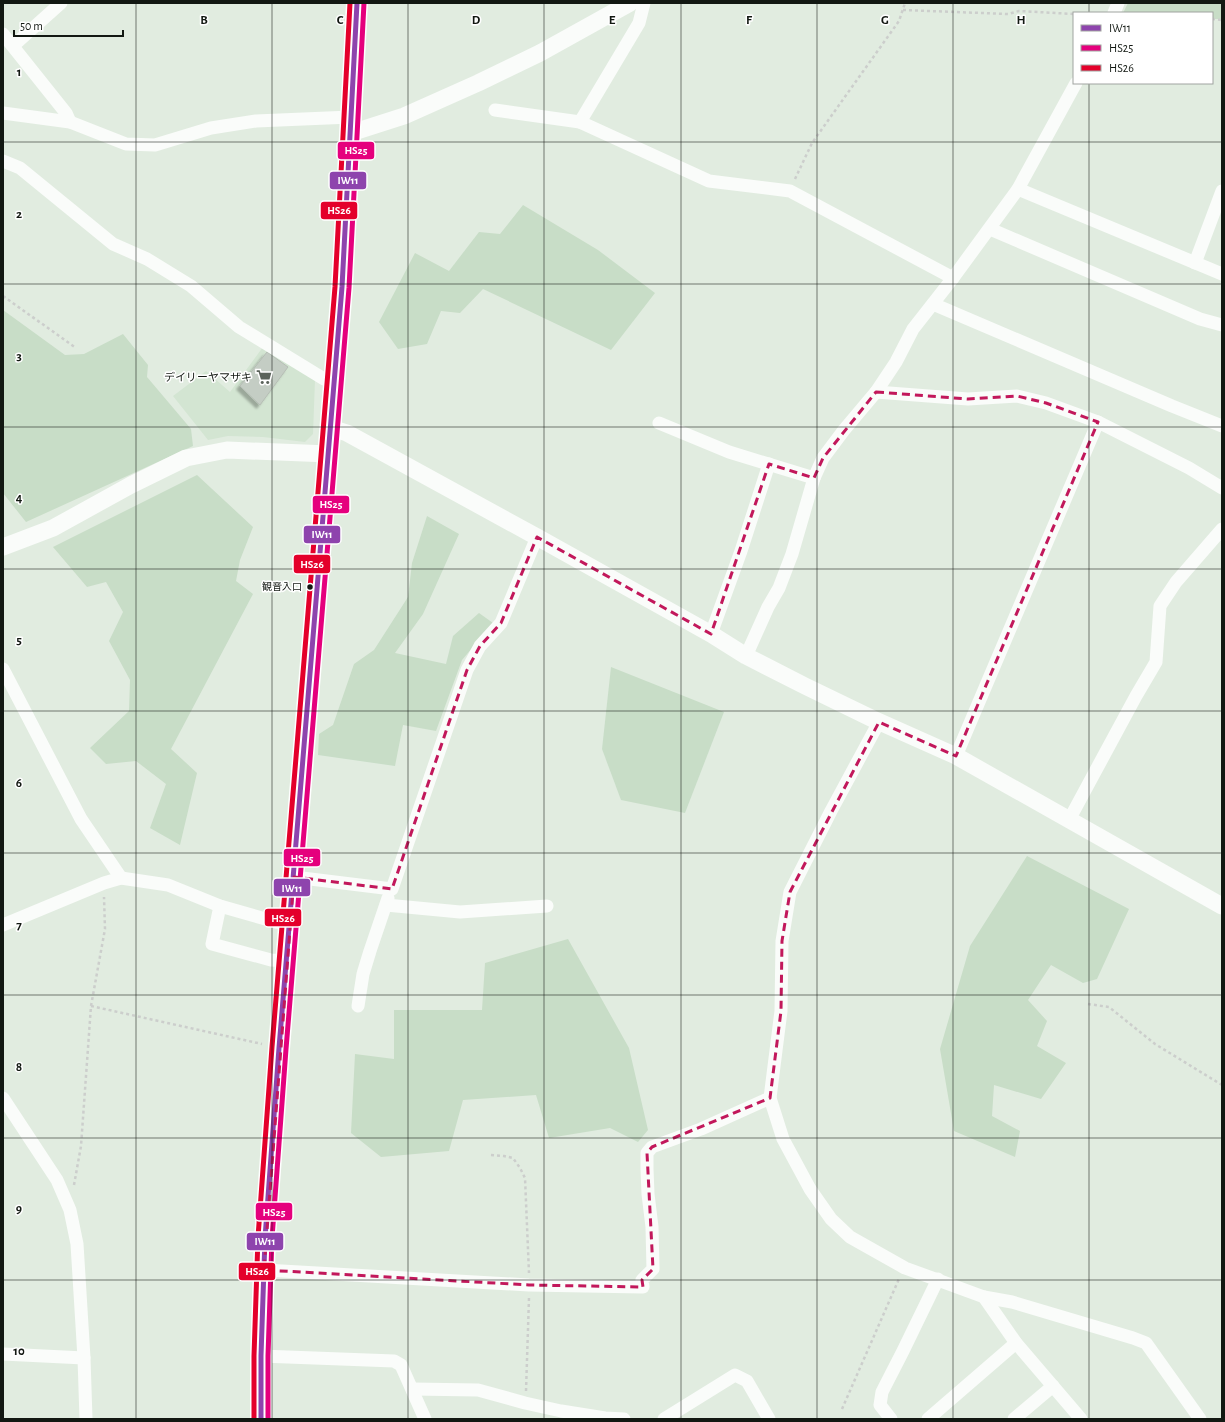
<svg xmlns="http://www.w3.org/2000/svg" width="1225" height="1422" viewBox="0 0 1225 1422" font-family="'Alegreya Sans','Noto Sans JP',sans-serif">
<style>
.built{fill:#d3e5d2}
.green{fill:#c8ddc7}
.building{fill:#c4cdc4;stroke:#b6beb5;filter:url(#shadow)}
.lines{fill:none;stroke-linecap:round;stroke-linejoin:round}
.path{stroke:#cccecc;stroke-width:2.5;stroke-dasharray:3 3;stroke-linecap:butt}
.minor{stroke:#fafcfa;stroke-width:13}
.tertiary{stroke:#fafcfa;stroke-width:17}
.primary{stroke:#ebeef4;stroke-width:21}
.bus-1-casing{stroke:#fff;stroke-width:8}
.bus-2-casing{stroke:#fff;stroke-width:8}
.bus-3-casing{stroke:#fff;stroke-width:8}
.bus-1{stroke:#8e44ad;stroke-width:5}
.bus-2{stroke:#e5007d;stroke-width:5}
.bus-3{stroke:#e4002b;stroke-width:5}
.marked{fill:none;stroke:#c2185b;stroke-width:3;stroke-dasharray:8 5;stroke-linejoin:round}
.grid{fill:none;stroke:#121812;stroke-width:1;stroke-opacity:0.55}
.bus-dot{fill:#121812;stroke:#fff;stroke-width:1.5}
.labels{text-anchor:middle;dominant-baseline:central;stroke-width:3;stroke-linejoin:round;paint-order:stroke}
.bus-label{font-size:10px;fill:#121812;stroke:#fff;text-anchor:end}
.poi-label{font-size:11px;fill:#121812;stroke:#fff;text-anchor:end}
.grid-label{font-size:13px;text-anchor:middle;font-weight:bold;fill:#121812;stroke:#fff;stroke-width:3;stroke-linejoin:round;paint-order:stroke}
.line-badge{stroke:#fff;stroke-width:1.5}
.badge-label{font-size:11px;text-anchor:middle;font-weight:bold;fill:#fff}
</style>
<defs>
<filter id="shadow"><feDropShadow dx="-3.5" dy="3.5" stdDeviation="1" flood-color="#0004"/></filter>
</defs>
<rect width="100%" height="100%" fill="#e1ece0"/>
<!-- built -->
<path class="built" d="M263 347 315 380 313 434 305 442 263 437 228 436 208 440 173 396 206 371 230 392Z"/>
<!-- green -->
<g class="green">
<path d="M1128 3H1222V19H1212V13H1123Z"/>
<path d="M523 205 598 250 655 293 611 350 483 289 460 313 441 311 427 344 398 349 379 322 415 253 449 271 479 232 500 234Z"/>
<path d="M3 310 65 355 84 354 123 334 148 365 147 377 191 429 193 446 26 522 3 493Z"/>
<path d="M197 475 253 527 240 560 236 581 253 594 171 749 197 773 180 845 150 828 166 784 136 761 106 764 90 748 129 711 130 680 109 641 123 612 106 582 87 587 53 547Z"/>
<path d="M427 516 459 534 423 614 395 653 446 664 453 636 479 613 493 623 462 660 436 731 403 725 395 766 318 755 319 734 333 725 354 664 374 650 408 597 412 563Z"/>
<path d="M611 667 724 712 685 813 621 800 602 749Z"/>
<path d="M1027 856 1129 909 1097 979 1083 983 1051 965 1028 1000 1047 1021 1037 1046 1066 1063 1041 1099 994 1085 992 1116 1020 1131 1015 1157 954 1131 940 1049 970 946Z"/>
<path d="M568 939 629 1048 648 1130 638 1142 610 1128 549 1138 536 1095 463 1100 449 1151 381 1157 351 1133 355 1054 394 1059V1010H482L485 963Z"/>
</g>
<!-- building -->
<path class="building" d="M267 352 288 367 260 405 240 386Z"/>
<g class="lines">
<!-- path -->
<g class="path">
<path d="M903 10 1008 14 1019 11 1074 14"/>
<path d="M1212 19 1222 20"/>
<path d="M795 179 812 143 899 21 905 3"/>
<path d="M3 296 76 348"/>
<path d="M1088 1004 1109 1007 1155 1044 1222 1085"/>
<path d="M91 1006 262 1044"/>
<path d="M491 1155 504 1156 513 1158 520 1168 525 1178 529 1273"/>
<path d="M74 1185 81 1146 91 1006 105 929 104 897"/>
<path d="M526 1391 529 1298"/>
<path d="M842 1409 899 1279"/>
</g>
<!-- minor -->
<g class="minor">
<path d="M1114 13 1118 3"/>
<path d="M3 34 66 113 70 122"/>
<path d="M13 46 61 3"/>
<path d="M495 110 580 122 639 23 644 3"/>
<path d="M3 113 70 122 126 144 155 145 211 128 256 121 351 117"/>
<path d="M580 122 709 181 790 191 953 278"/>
<path d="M3 161 20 168 113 244 147 259 191 286 239 327 324 379 335 382"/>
<path d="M1018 189 1222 274"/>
<path d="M990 229 1200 319 1222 325"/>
<path d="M1195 263 1222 191"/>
<path d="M933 304 1172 406 1222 426"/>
<path d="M876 392 968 399 1017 396 1046 403 1098 422 1189 468 1222 488"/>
<path d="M659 423 729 452 814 478"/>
<path d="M711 634 741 551 769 464"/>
<path d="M746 656 768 607 779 588 792 554 814 478 823 458 844 430 876 392 896 362 913 329 953 278 1018 189 1076 83"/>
<path d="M3 669 81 819 121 878"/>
<path d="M879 722 831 811 790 892 782 941 781 1011 770 1098 783 1139 810 1189 831 1219 850 1237 905 1268 984 1297 1012 1302 1133 1338 1146 1343 1200 1419"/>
<path d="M956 756 1098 422"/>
<path d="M1069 820 1136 696 1156 662 1160 606 1176 582 1222 529"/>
<path d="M294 877 392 889 467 670 480 646 501 623 537 537"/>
<path d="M386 905 460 912 547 906"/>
<path d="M220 906 212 944 271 960 287 961"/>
<path d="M3 925 104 883 121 878 168 885 220 906 276 922 290 924"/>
<path d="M358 1006 363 974 370 951 388 898"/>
<path d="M3 1098 57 1180 70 1210 77 1244 84 1358 86 1419"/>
<path d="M264 1270 529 1285 643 1287 642 1280 653 1269 652 1227 648 1194 647 1169V1153L652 1147 701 1129 770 1098"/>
<path d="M984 1297 1016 1343 1081 1419"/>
<path d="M3 1354 84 1358"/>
<path d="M261 1356 394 1361 401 1365 425 1419"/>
<path d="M412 1389 478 1390 525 1403 561 1411 605 1418 624 1419"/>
<path d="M664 1419 735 1375 747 1381 769 1419"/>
<path d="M891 1419 880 1405 882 1392 903 1351 938 1279"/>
<path d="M928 1419 1016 1343"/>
<path d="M1014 1419 1053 1386"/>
</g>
<!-- tertiary -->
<g class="tertiary">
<path d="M351 133 404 116 478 83 540 53 630 3"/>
<path d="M331 428 347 433 537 537 711 634 746 656 805 686 873 719 956 756 1222 906"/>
<path d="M3 547 53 528 131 485 186 458 227 450 329 454"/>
</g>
<!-- primary -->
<path class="primary" d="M261 1419V1356L265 1238 279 1048 342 287 357 3"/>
<defs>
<path id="bus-1" d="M261 1419V1356L265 1238 279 1048 342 287 357 3"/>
<path id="bus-2" d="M268 1419V1356L272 1238 286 1049 349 288 364 3"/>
<path id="bus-3" d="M254 1419V1356L258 1237 272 1047 335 287 350 3"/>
</defs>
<!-- bus-1 casing -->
<use href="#bus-1" class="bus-1-casing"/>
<!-- bus-2 casing -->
<use href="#bus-2" class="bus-2-casing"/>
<!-- bus-3 casing -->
<use href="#bus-3" class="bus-3-casing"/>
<!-- bus-1 -->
<use href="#bus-1" class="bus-1"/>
<!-- bus-2 -->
<use href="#bus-2" class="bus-2"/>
<!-- bus-3 -->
<use href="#bus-3" class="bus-3"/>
</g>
<!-- marked area -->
<path class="marked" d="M876 392 968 399 1017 396 1046 403 1098 422 956 756 879 722 790 892 782 941 781 1011 770 1098 652 1147 647 1153 653 1269 642 1280 643 1287 529 1285 264 1270 294 877 392 889 467 670 480 646 501 623 537 537 711 634 769 464 814 478 823 458Z"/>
<!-- grid -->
<path class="grid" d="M136 3V1419M272 3V1419M408 3V1419M544 3V1419M681 3V1419M817 3V1419M953 3V1419M1089 3V13M1089 83V1419M3 142H1222M3 284H1222M3 427H1222M3 569H1222M3 711H1222M3 853H1222M3 995H1222M3 1138H1222M3 1280H1222"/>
<!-- icons -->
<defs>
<symbol id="supermarket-bare" viewBox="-9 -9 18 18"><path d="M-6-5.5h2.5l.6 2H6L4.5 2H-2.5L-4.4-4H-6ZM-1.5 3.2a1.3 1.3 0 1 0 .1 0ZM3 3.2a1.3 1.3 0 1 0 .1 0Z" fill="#5a625a" stroke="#fff" stroke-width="2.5" paint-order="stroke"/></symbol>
</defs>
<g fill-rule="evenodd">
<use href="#supermarket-bare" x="253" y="366" width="22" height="22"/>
</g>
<!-- markers -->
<circle class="bus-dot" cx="310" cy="587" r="3.5"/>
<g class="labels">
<!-- bus labels -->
<g class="bus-label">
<text x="302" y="587">観音入口</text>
</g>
<!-- poi labels -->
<g class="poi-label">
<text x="252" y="377">デイリーヤマザキ</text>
</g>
</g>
<g class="grid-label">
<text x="204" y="24">B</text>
<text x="340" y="24">C</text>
<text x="476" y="24">D</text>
<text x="612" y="24">E</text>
<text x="749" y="24">F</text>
<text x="885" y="24">G</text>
<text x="1021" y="24">H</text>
<text x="19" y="76">1</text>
<text x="19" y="218">2</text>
<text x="19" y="360">3</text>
<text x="19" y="502">4</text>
<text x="19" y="644">5</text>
<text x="19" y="787">6</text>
<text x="19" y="929">7</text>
<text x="19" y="1071">8</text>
<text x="19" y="1213">9</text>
<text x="19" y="1355">10</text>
</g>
<g class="line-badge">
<rect x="337" y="141" width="38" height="19" rx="4" fill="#e5007d"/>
<rect x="329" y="171" width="38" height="19" rx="4" fill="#8e44ad"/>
<rect x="320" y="201" width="38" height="19" rx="4" fill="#e4002b"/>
<rect x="312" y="495" width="38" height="19" rx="4" fill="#e5007d"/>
<rect x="303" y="525" width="38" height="19" rx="4" fill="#8e44ad"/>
<rect x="293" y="554" width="38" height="20" rx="4" fill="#e4002b"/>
<rect x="283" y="848" width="38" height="19" rx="4" fill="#e5007d"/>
<rect x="273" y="878" width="38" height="19" rx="4" fill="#8e44ad"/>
<rect x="264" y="908" width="38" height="19" rx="4" fill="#e4002b"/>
<rect x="255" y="1202" width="38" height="19" rx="4" fill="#e5007d"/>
<rect x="246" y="1232" width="38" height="19" rx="4" fill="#8e44ad"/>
<rect x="238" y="1262" width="38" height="19" rx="4" fill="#e4002b"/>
</g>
<g class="badge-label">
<text x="356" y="154">HS25</text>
<text x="348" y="184">IW11</text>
<text x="339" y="214">HS26</text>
<text x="331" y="508">HS25</text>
<text x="322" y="538">IW11</text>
<text x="312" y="568">HS26</text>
<text x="302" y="862">HS25</text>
<text x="292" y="892">IW11</text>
<text x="283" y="922">HS26</text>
<text x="274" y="1216">HS25</text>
<text x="265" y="1245">IW11</text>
<text x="257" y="1275">HS26</text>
</g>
<!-- border -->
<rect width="1225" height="1422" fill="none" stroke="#121812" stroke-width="8"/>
<!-- legend -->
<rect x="1073" y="12" width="140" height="72" fill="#ffffff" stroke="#a0a3a0"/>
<rect x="1081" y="25" width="20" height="6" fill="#8e44ad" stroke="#a0a3a0"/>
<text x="1109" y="32" font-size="12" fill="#121812">IW11</text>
<rect x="1081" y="45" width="20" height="6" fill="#e5007d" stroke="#a0a3a0"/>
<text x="1109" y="52" font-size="12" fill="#121812">HS25</text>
<rect x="1081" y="65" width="20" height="6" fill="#e4002b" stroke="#a0a3a0"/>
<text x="1109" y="72" font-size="12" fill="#121812">HS26</text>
<!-- scale -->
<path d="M14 30v6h109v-6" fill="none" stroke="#121812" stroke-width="2"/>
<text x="20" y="30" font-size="12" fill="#121812" stroke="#ffffff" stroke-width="3" paint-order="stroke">50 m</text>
</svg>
